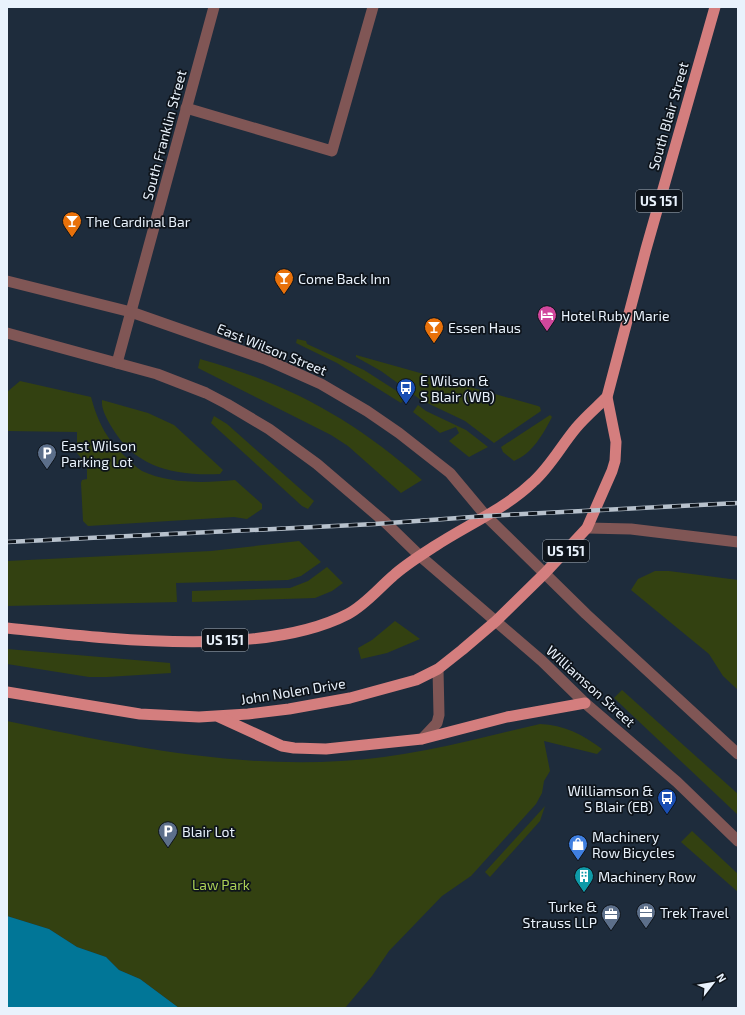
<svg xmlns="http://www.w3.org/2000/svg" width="745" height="1015" viewBox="0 0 745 1015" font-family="'Exo 2',sans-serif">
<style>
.green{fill:#334111}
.water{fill:#017697}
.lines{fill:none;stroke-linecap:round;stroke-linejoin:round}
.service{stroke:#805655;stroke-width:11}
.minor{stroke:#805655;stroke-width:11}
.tertiary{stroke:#805655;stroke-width:11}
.primary{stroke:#d47e7e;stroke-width:11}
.rail-casing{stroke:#b7c1cc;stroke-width:4.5}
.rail{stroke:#0e141b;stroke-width:3;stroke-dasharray:9;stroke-linecap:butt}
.labels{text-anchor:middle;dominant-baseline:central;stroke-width:3.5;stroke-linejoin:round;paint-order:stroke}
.shield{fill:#0e141b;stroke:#a7afb8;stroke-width:1}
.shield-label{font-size:13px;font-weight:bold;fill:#e9f2fc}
.street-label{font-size:14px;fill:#e9f2fc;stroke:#0e141b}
.poi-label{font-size:14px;fill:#e9f2fc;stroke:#0e141b;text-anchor:start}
.park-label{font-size:14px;fill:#abd056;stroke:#0e141b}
</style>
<rect width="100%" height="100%" fill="#1e2c3c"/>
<!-- green -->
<g class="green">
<path d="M297 339 306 341 307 344 364 370 406 397 401 403 337 363 296 343Z"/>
<path d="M356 355 538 406 540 407 541 411 494 443 465 421 421 400 381 371 356 357Z"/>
<path d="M200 359C289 384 353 419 422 480L401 493 348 446 331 435 198 368Z"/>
<path d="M20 381 91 397C98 423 108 442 128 459 132 463 137 468 142 471 169 484 206 483 235 480L262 504V509L247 519 234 517 88 526 83 521 81 483 82 480 87 479V461L82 459 77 453V432L7 431V392Z"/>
<path d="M102 400 148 413 174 425 223 470 220 474C174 476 135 468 111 426 107 419 101 409 102 400Z"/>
<path d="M418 405 426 411 466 430 488 447 469 457 449 441 459 433 456 427 440 433 413 412Z"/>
<path d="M550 415 552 417C543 434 533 453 514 461L503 452 501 447Z"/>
<path d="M214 416 227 424 314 501 308 509 302 506 211 423Z"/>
<path d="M299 541 321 562 301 576 288 580 176 583 177 602 7 606V561L211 551Z"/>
<path d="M327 567 343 583 332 591 315 598 192 602V591L290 588 308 581Z"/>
<path d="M655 571H669L738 580V690L723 676 709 654 631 590 638 579Z"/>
<path d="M395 621 420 639 387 653 361 659 358 648 372 640Z"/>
<path d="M7 649 170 663 171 673 107 677H89L7 664Z"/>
<path d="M622 690 738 794V815L614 698Z"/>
<path d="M7 721C118 744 228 768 341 761 409 758 475 739 540 724 564 725 582 734 602 749L597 754 544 741 550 771 544 781 542 793 536 804 471 876 442 896 389 951 372 976 345 1008H179L140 979 119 970 106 957 77 947 49 929 7 916Z"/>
<path d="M545 806 540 821 490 877 485 872Z"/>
<path d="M692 831 738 874V892L681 842Z"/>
</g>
<!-- water -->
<path class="water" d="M7 916 49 929 77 947 106 957 119 970 140 979 179 1008H7Z"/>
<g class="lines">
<!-- service -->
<g class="service">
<path d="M186 108 332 151 373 7"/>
<path d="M587 528 631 529 738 542"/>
<path d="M422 739 437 723 439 715 438 669"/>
</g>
<!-- minor -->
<path class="minor" d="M117 363 214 7"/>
<!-- tertiary -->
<g class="tertiary">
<path d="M7 281 131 312 265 359 321 384 367 411 399 433 450 473 486 516 586 614 738 754"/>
<path d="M7 333 157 374 206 393 227 404 269 429 317 464 386 523 420 556 542 661 585 703 677 782 738 841"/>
</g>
<!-- primary -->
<g class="primary">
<path d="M7 628C103 638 261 659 348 614 365 605 378 589 393 576 405 565 421 555 435 546 467 525 505 509 533 482 550 467 561 446 576 428 585 417 597 407 607 397"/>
<path d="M7 692 140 714 199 717 248 714 289 709 350 698 416 680 438 669 462 650 496 621 545 573 587 528 612 471 615 461 616 442 607 397 646 249 715 7"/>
<path d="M219 717 282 746 294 748 326 749 422 739 507 717 585 703"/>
</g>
<defs>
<path id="rail" d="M7 542 375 524 486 516 738 503"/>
</defs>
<!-- rail casing -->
<use href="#rail" class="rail-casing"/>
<!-- rail -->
<use href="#rail" class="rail"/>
</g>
<!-- icons -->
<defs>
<symbol id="bar-pin" viewBox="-11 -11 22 30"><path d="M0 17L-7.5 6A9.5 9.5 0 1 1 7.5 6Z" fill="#e8710a" stroke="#0e141b"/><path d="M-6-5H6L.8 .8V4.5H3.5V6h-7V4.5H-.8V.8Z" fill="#fff"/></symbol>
<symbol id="hotel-pin" viewBox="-11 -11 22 30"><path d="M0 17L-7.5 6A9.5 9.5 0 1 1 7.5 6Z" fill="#d1479c" stroke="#0e141b"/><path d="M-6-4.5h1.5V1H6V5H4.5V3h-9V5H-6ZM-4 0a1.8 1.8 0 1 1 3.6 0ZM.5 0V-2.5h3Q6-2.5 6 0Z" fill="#fff"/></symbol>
<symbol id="bus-pin" viewBox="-11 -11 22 30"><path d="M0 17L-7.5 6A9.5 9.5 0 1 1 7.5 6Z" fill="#1a4fb4" stroke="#0e141b"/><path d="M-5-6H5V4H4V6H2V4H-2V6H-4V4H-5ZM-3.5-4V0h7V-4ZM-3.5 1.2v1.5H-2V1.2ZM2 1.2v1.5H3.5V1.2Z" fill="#fff"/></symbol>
<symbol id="parking-pin" viewBox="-11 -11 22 30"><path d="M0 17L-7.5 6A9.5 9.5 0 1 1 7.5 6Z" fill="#5c6f8a" stroke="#0e141b"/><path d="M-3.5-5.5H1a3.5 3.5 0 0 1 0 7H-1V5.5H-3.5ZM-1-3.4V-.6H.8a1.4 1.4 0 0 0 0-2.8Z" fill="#fff"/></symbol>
<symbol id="shop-pin" viewBox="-11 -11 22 30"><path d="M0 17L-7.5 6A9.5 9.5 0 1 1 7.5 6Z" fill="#3f7fe0" stroke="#0e141b"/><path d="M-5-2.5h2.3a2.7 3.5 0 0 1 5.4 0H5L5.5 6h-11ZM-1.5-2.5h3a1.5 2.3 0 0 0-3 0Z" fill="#fff"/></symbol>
<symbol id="building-pin" viewBox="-11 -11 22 30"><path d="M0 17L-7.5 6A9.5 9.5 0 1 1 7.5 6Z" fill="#0f9aa8" stroke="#0e141b"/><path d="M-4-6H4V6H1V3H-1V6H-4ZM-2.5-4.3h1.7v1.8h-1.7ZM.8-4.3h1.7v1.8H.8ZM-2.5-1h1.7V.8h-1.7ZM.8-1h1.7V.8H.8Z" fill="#fff"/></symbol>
<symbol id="office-pin" viewBox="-11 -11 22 30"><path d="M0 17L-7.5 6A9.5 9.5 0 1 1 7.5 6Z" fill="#5c6f8a" stroke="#0e141b"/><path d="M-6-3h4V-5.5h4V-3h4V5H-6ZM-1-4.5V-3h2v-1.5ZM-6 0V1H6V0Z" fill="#fff"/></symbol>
</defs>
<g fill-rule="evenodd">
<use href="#bar-pin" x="61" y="210" width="22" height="30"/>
<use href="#bar-pin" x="273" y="267" width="22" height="30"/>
<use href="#hotel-pin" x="536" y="304" width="22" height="30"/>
<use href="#bar-pin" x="423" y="316" width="22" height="30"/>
<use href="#bus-pin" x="395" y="377" width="22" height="30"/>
<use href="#parking-pin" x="36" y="442" width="22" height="30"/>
<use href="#bus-pin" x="656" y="787" width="22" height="30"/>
<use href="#parking-pin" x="157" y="820" width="22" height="30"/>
<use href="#shop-pin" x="567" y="833" width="22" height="30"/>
<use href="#building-pin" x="573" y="865" width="22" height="30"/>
<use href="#office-pin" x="635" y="901" width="22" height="30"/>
<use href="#office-pin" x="600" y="903" width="22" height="30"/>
</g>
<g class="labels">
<!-- shield labels -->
<g class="shield">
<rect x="636" y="190" width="46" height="22" rx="3"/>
<rect x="543" y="540" width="46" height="22" rx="3"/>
<rect x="202" y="629" width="46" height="22" rx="3"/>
</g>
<g class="shield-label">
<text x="659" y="201">US 151</text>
<text x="566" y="551">US 151</text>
<text x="225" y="640">US 151</text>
</g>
<!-- street labels -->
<g class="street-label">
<text transform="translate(668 116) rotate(-74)">South Blair Street</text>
<text transform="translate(164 135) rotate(-75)">South Franklin Street</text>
<text transform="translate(272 349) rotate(22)">East Wilson Street</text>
<text transform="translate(591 686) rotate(42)">Williamson Street</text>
<text transform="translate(293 691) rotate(-9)">John Nolen Drive</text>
</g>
<!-- poi labels -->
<g class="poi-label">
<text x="86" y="221">The Cardinal Bar</text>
<text x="298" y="278">Come Back Inn</text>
<text x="561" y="315">Hotel Ruby Marie</text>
<text x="448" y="327">Essen Haus</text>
<text x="420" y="380">E Wilson &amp;<tspan x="420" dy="16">S Blair (WB)</tspan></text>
<text x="61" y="445">East Wilson<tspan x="61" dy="16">Parking Lot</tspan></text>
<text x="653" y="790" text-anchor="end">Williamson &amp;<tspan x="653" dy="16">S Blair (EB)</tspan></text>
<text x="182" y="831">Blair Lot</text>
<text x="592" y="836">Machinery<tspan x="592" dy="16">Row Bicycles</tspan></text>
<text x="598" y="876">Machinery Row</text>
<text x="597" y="906" text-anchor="end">Turke &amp;<tspan x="597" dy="16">Strauss LLP</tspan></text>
<text x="660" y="912">Trek Travel</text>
</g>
<!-- park labels -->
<g class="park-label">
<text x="221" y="884">Law Park</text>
</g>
</g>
<!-- border -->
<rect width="745" height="1015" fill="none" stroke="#e9f2fc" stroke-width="16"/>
<!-- north arrow -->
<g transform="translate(713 983) rotate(59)" stroke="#0e141b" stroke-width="3" paint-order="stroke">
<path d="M0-3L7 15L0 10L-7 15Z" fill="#e9f2fc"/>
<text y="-6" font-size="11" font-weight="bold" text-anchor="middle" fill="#e9f2fc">N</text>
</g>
</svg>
